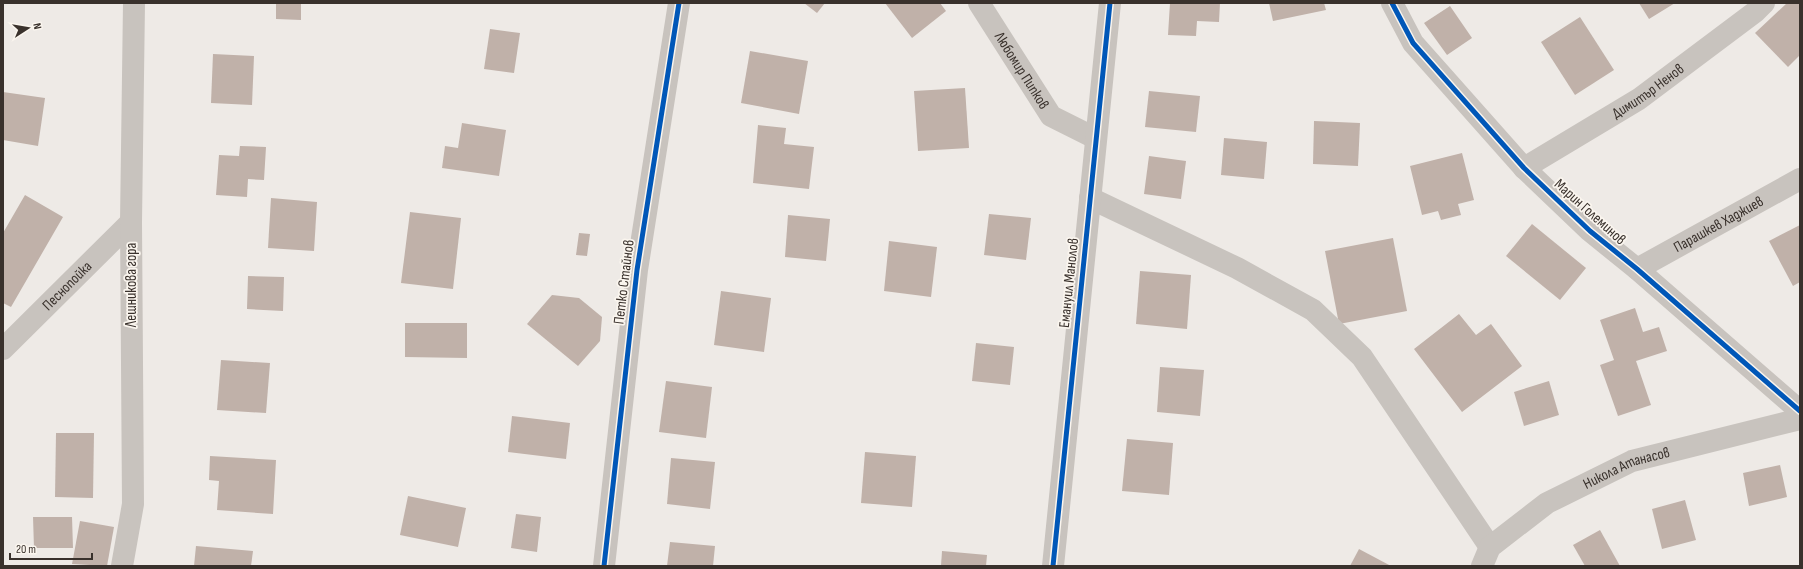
<svg xmlns="http://www.w3.org/2000/svg" width="1803" height="569" viewBox="0 0 1803 569" font-family="'Sofia Sans Condensed',sans-serif">
<style>
.building{fill:#c0b1a9}
.lines{fill:none;stroke-linecap:round;stroke-linejoin:round}
.minor{stroke:#c8c3be;stroke-width:22}
.cycleway-casing{stroke:#faf5ee;stroke-width:8}
.cycleway{stroke:#0057b8;stroke-width:5}
.labels{text-anchor:middle;dominant-baseline:central;stroke-width:3.5;stroke-linejoin:round;paint-order:stroke}
.street-label{font-size:15px;fill:#39312c;stroke:#faf5ee}
</style>
<rect width="100%" height="100%" fill="#eeeae6"/>
<!-- building -->
<g class="building">
<path d="M276 3H301V20L276 19Z"/>
<path d="M804 3H825L817 13Z"/>
<path d="M885 3H940L946 11 912 38Z"/>
<path d="M1170 3H1220L1219 22 1197 21 1196 36 1168 35Z"/>
<path d="M1269 3H1324L1326 10 1273 21Z"/>
<path d="M1639 3H1675L1649 19Z"/>
<path d="M1787 3H1800V55L1788 67 1755 33Z"/>
<path d="M1450 6 1472 38 1447 55 1424 23Z"/>
<path d="M1580 17 1614 70 1575 95 1541 42Z"/>
<path d="M490 29 520 33 514 73 484 69Z"/>
<path d="M750 51 808 61 799 114 741 103Z"/>
<path d="M213 54 254 56 252 105 211 103Z"/>
<path d="M965 88 969 148 918 151 914 91Z"/>
<path d="M1149 91 1200 96 1196 132 1145 127Z"/>
<path d="M3 92 45 98 38 146 3 140Z"/>
<path d="M1314 121 1360 123 1358 166 1313 164Z"/>
<path d="M462 123 506 130 499 176 442 168 445 146 458 148Z"/>
<path d="M758 125 786 128 784 144 814 147 809 189 753 183Z"/>
<path d="M1224 138 1267 142 1264 179 1221 175Z"/>
<path d="M240 146 266 147 264 180 248 179 247 197 216 195 219 155 239 156Z"/>
<path d="M1462 153 1474 200 1458 204 1461 215 1441 220 1438 211 1422 215 1410 166Z"/>
<path d="M1149 156 1186 161 1181 199 1144 194Z"/>
<path d="M25 195 63 217 11 307 3 303V240L4 238 3 233Z"/>
<path d="M271 198 317 202 314 251 268 248Z"/>
<path d="M410 212 461 218 453 289 401 283Z"/>
<path d="M989 214 1031 218 1026 260 984 255Z"/>
<path d="M788 215 830 219 826 261 785 257Z"/>
<path d="M1532 224 1586 268 1560 300 1506 256Z"/>
<path d="M1800 225V282L1793 286 1769 241Z"/>
<path d="M579 233 590 234 587 256 576 255Z"/>
<path d="M1393 238 1407 311 1339 324 1325 251Z"/>
<path d="M889 241 937 247 931 297 884 291Z"/>
<path d="M1140 271 1191 275 1187 329 1136 324Z"/>
<path d="M248 276 284 277 283 311 247 309Z"/>
<path d="M721 291 771 298 764 352 714 345Z"/>
<path d="M552 295 579 298 602 317 600 341 578 366 527 324Z"/>
<path d="M1635 308 1643 332 1659 327 1667 351 1636 361 1651 405 1618 416 1600 365 1614 360 1600 320Z"/>
<path d="M1459 314 1476 335 1491 324 1522 366 1462 412 1414 349Z"/>
<path d="M405 323H467V358L405 357Z"/>
<path d="M976 343 1014 347 1010 385 972 381Z"/>
<path d="M221 360 270 363 266 413 217 410Z"/>
<path d="M1160 367 1204 370 1200 416 1157 412Z"/>
<path d="M666 381 712 387 706 438 659 432Z"/>
<path d="M1549 381 1559 415 1524 426 1514 392Z"/>
<path d="M512 416 570 423 566 459 508 452Z"/>
<path d="M56 433H94L93 498 55 497Z"/>
<path d="M1127 439 1173 443 1169 495 1122 491Z"/>
<path d="M865 452 916 456 912 507 861 503Z"/>
<path d="M210 456 276 460 273 514 217 510 219 481 209 480Z"/>
<path d="M671 458 715 462 710 509 667 504Z"/>
<path d="M1780 465 1787 497 1749 506 1743 473Z"/>
<path d="M408 496 466 508 458 547 400 535Z"/>
<path d="M1685 500 1696 540 1662 549 1652 509Z"/>
<path d="M516 514 541 517 537 552 511 548Z"/>
<path d="M33 517H72L73 548H34Z"/>
<path d="M80 521 114 527 107 566 72 564Z"/>
<path d="M1600 530 1620 566H1585L1573 545Z"/>
<path d="M670 542 715 546 713 566H667Z"/>
<path d="M196 546 253 551 251 566H194Z"/>
<path d="M1359 549 1391 566H1350Z"/>
<path d="M942 551 987 555 986 566H941Z"/>
</g>
<g class="lines">
<!-- minor -->
<g class="minor">
<path id="s1" d="M979 3 1051 116 1095 138"/>
<path d="M1392 3 1413 43 1524 168 1590 231 1637 269 1800 411"/>
<path id="s2" d="M1524 168 1639 99 1755 12 1764 3"/>
<path d="M1090 198 1237 268 1313 310 1362 357 1490 547"/>
<path id="s3" d="M1637 269 1800 179"/>
<path id="s4" d="M3 349 131 222"/>
<path d="M122 566 133 504 131 222 134 3"/>
<path d="M604 566 637 270 679 3"/>
<path d="M1053 566 1110 3"/>
<path id="s5" d="M1482 566 1490 547 1547 503 1632 461 1800 419"/>
</g>
<defs>
<g id="cycleway">
<path d="M1392 3 1413 43 1524 168 1590 231 1637 269 1800 411"/>
<path d="M604 566 637 270 679 3"/>
<path d="M1053 566 1110 3"/>
</g>
</defs>
<!-- cycleway casing -->
<use href="#cycleway" class="cycleway-casing"/>
<!-- cycleway -->
<use href="#cycleway" class="cycleway"/>
</g>
<g class="labels">
<!-- street labels -->
<g class="street-label">
<text stroke="none"><textPath href="#s1" startOffset="80">Любомир Пипков</textPath></text>
<text stroke="none"><textPath href="#s2" startOffset="146">Димитър Ненов</textPath></text>
<text transform="translate(1590 212) rotate(42)">Марин Големинов</text>
<text stroke="none"><textPath href="#s3" startOffset="93">Парашкев Хаджиев</textPath></text>
<text transform="translate(624 282) rotate(-83)">Петко Стайнов</text>
<text transform="translate(1069 283) rotate(-84)">Емануил Манолов</text>
<text stroke="none"><textPath href="#s4" startOffset="90">Песнопойка</textPath></text>
<text transform="translate(131 285) rotate(-90)">Лешникова гора</text>
<text stroke="none"><textPath href="#s5" startOffset="180">Никола Атанасов</textPath></text>
</g>
</g>
<!-- border -->
<rect width="1803" height="569" fill="none" stroke="#39312c" stroke-width="8"/>
<!-- north arrow -->
<g transform="translate(28 28) rotate(78)" stroke="#faf5ee" stroke-width="3" paint-order="stroke">
<path d="M0-3L7 15L0 10L-7 15Z" fill="#39312c"/>
<text y="-6" font-size="11" font-weight="bold" text-anchor="middle" fill="#39312c">N</text>
</g>
<!-- scale -->
<path d="M10 553v6h82v-6" fill="none" stroke="#39312c" stroke-width="2"/>
<text x="16" y="553" font-size="12" fill="#39312c" stroke="#faf5ee" stroke-width="3" paint-order="stroke">20 m</text>
</svg>
